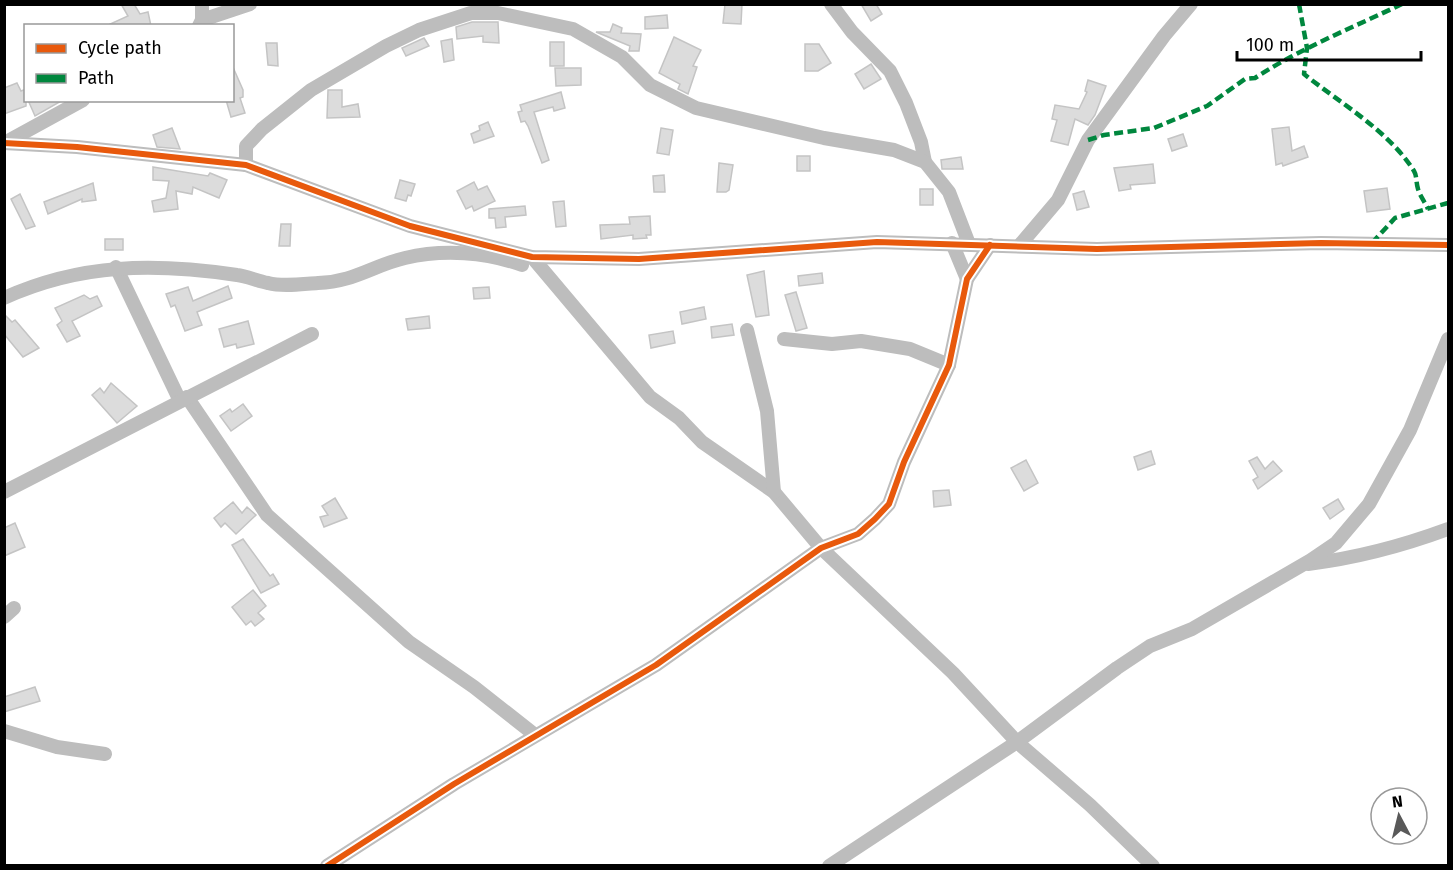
<svg xmlns="http://www.w3.org/2000/svg" width="1453" height="870" viewBox="0 0 1453 870" font-family="'Fira Sans',sans-serif">
<style>
.building{fill:#dcdcdc;stroke:#c4c4c4;stroke-width:1.5}
.lines{fill:none;stroke-linecap:round;stroke-linejoin:round}
.street{stroke:#bdbdbd;stroke-width:14}
.quiet{stroke:#00873e;stroke-width:4.5;stroke-dasharray:9 4.5;stroke-linecap:butt}
.cycleway-casing{stroke:#fff;stroke-width:10}
.cycleway{stroke:#e8590c;stroke-width:6}
</style>
<rect width="100%" height="100%" fill="#fff"/>
<!-- building -->
<g class="building">
<path d="M121 4H134L140 14 148 12 151 26H106L128 16Z"/>
<path d="M725 4H742L741 24 723 23Z"/>
<path d="M861 4H876L882 14 871 21Z"/>
<path d="M667 15 668 28 645 29V17Z"/>
<path d="M472 22H498L499 43 483 42V36L457 39 456 27Z"/>
<path d="M613 24 622 28 621 33 641 34 639 51H629L630 46 596 32H610Z"/>
<path d="M674 37 701 50 693 66 697 67 688 94 678 89 680 84 659 73Z"/>
<path d="M424 38 429 46 406 56 402 48Z"/>
<path d="M452 39 454 60 444 62 441 41Z"/>
<rect x="550" y="42" width="14" height="24"/>
<path d="M266 43H277L278 66 268 65Z"/>
<path d="M805 44H819L831 63 818 71H805Z"/>
<path d="M871 64 881 79 864 89 855 74Z"/>
<path d="M232 65 243 90V97L240 98 245 113 231 117 226 100H232Z"/>
<path d="M555 68H581V85L556 86Z"/>
<path d="M1088 80 1106 86 1095 115 1088 125 1075 119 1068 145 1051 141 1057 120 1052 119 1055 105 1079 109 1087 92 1085 91Z"/>
<path d="M17 83 21 91 26 89V106L4 114V88Z"/>
<path d="M328 90H342V107L358 104 360 117 327 118Z"/>
<path d="M561 92 565 108 554 111 553 107 534 112 549 160 542 163 528 126 525 121 521 122 518 112 522 111 520 105Z"/>
<path d="M28 100H63L35 116Z"/>
<path d="M488 122 494 136 474 143 471 134 480 130 479 126Z"/>
<path d="M1289 127 1292 151 1304 146 1308 157 1283 166 1282 163 1276 165 1272 129Z"/>
<path d="M172 128 180 149 157 147 153 135Z"/>
<path d="M661 128 673 130 669 155 657 153Z"/>
<path d="M1183 134 1187 146 1172 151 1168 139Z"/>
<rect x="797" y="156" width="13" height="15"/>
<path d="M961 157 963 169H942L941 160Z"/>
<path d="M719 163 733 165 729 190 726 192H717Z"/>
<path d="M1153 164 1155 183 1130 185 1131 189 1119 191 1114 168Z"/>
<path d="M153 167 208 176 210 173 227 180 219 198 193 187 192 194 176 191 178 209 154 212 152 201 166 198 169 181 153 180Z"/>
<path d="M664 175 665 192H654L653 176Z"/>
<path d="M400 180 415 184 411 196 408 195 406 201 395 198Z"/>
<path d="M474 182 478 190 487 186 495 201 474 211 472 206 466 209 457 191Z"/>
<path d="M93 183 96 200 82 202V199L48 214 44 202Z"/>
<path d="M1387 188 1390 209 1367 212 1364 191Z"/>
<rect x="920" y="189" width="13" height="16"/>
<path d="M1084 191 1089 207 1077 210 1073 194Z"/>
<path d="M20 194 35 226 26 229 11 199Z"/>
<path d="M564 201 566 226 556 227 553 202Z"/>
<path d="M525 206 526 215 505 217 506 227 496 228 495 218H489V209Z"/>
<path d="M650 216 651 235H646L647 238 633 239V235L601 239 600 225 630 224 629 217Z"/>
<path d="M281 224H291L290 246H279Z"/>
<rect x="105" y="239" width="18" height="11"/>
<path d="M764 271 769 315 756 317 747 275Z"/>
<path d="M822 273 823 283 799 286 798 276Z"/>
<path d="M228 286 232 298 197 312 202 325 185 331 175 305 171 307 166 294 188 287 193 301Z"/>
<path d="M489 287 490 298 474 299 473 288Z"/>
<path d="M796 292 807 328 796 331 785 295Z"/>
<path d="M84 295 90 299 97 296 102 306 72 321 80 336 67 342 57 325 62 321 55 308Z"/>
<path d="M704 307 706 319 682 324 680 312Z"/>
<path d="M4 314 12 322 15 320 39 348 23 357 4 334Z"/>
<path d="M429 316 430 328 408 330 406 319Z"/>
<path d="M248 321 254 344 237 348 236 344 224 347 219 329Z"/>
<path d="M732 324 734 335 712 338 711 327Z"/>
<path d="M673 331 675 343 651 348 649 335Z"/>
<path d="M111 383 137 406 117 423 92 395 100 388 104 393Z"/>
<path d="M243 404 252 416 231 431 220 416 230 409 232 412Z"/>
<path d="M1151 451 1155 464 1138 470 1134 457Z"/>
<path d="M1257 457 1265 469 1273 461 1282 471 1258 489 1253 480 1258 477 1249 461Z"/>
<path d="M1026 460 1038 483 1024 491 1011 468Z"/>
<path d="M949 490 951 505 934 507 933 491Z"/>
<path d="M335 498 347 518 324 527 320 517 328 515 322 506Z"/>
<path d="M1338 499 1344 509 1330 519 1323 508Z"/>
<path d="M233 502 242 513 247 507 256 515 236 534 225 523 221 527 214 518Z"/>
<path d="M15 523 25 547 4 556V528Z"/>
<path d="M243 539 270 576 273 574 279 584 261 593 232 545Z"/>
<path d="M253 590 266 606 258 613 264 619 255 626 251 621 246 625 232 607Z"/>
<path d="M35 687 40 701 4 712V697Z"/>
</g>
<g class="lines">
<!-- street -->
<g class="street">
<path d="M831 4 852 32 890 71 906 103 921 142 925 162"/>
<path d="M202 20 250 4"/>
<path d="M199 26 202 20V4"/>
<path d="M10 140 83 100"/>
<path d="M4 143 77 147 246 165 410 226 532 257 639 259 877 242 1097 249 1321 243 1448 245"/>
<path d="M246 165V146L262 129 311 90 386 46 419 30 471 13H498L573 29 622 57 650 85 696 108 824 138 894 150 925 162 949 192 969 244"/>
<path d="M952 243 967 279"/>
<path d="M1019 246 1058 200 1088 140 1164 36 1191 4"/>
<path d="M532 257 650 397 679 418 702 442 774 492 821 548 953 673 1017 742 1090 805 1153 866"/>
<path d="M116 267 180 401"/>
<path d="M4 298C81 263 155 263 237 275 247 276 257 281 268 283 283 287 302 284 318 283 354 282 374 265 405 258 443 249 486 252 522 265"/>
<path d="M747 330 767 411 774 492"/>
<path d="M784 339 832 344 861 341 910 349 949 365"/>
<path d="M187 397 267 515 409 642 474 687 535 735"/>
<path d="M4 492 312 334"/>
<path d="M1308 564C1357 558 1402 546 1448 529"/>
<path d="M4 617 14 608"/>
<path d="M4 731 57 747 105 754"/>
<path d="M327 866 454 784 656 665 821 548 858 534 875 519 889 504 904 462 949 365 967 279 990 245"/>
<path d="M829 866 1017 742 1117 668 1150 646 1192 629 1311 560 1336 543 1369 504 1410 430 1448 339"/>
</g>
<!-- quiet -->
<g class="quiet">
<path d="M1299 4 1307 48 1304 74C1340 103 1389 131 1414 171 1417 176 1416 183 1418 189 1420 196 1425 202 1428 209"/>
<path d="M1088 140 1104 135 1154 128 1207 106 1245 79 1255 78C1301 48 1352 28 1402 4"/>
<path d="M1372 243 1395 218 1448 203"/>
</g>
<defs>
<g id="cycleway">
<path d="M4 143 77 147 246 165 410 226 532 257 639 259 877 242 1097 249 1321 243 1448 245"/>
<path d="M327 866 454 784 656 665 821 548 858 534 875 519 889 504 904 462 949 365 967 279 990 245"/>
</g>
</defs>
<!-- cycleway casing -->
<use href="#cycleway" class="cycleway-casing"/>
<!-- cycleway -->
<use href="#cycleway" class="cycleway"/>
</g>
<!-- border -->
<rect width="1453" height="870" fill="none" stroke="#000000" stroke-width="12"/>
<!-- legend -->
<rect x="24" y="24" width="210" height="78" fill="#ffffff" stroke="#999999" stroke-width="1.5"/>
<rect x="36" y="44" width="30" height="9" fill="#e8590c" stroke="#999999" stroke-width="1.5"/>
<text x="78" y="54" font-size="18" fill="#000000">Cycle path</text>
<rect x="36" y="74" width="30" height="9" fill="#00873e" stroke="#999999" stroke-width="1.5"/>
<text x="78" y="84" font-size="18" fill="#000000">Path</text>
<!-- north arrow -->
<g transform="translate(1399 816) rotate(353)"><circle r="28" fill="#ffffff" stroke="#999999" stroke-width="1.5"/>
<path d="M0-4.5L10 22L0 15L-10 22Z" fill="#595959"/>
<text y="-9" font-size="16" font-weight="bold" text-anchor="middle" fill="#000000">N</text>
</g>
<!-- scale -->
<path d="M1237 51v9h184v-9" fill="none" stroke="#000000" stroke-width="3"/>
<text x="1246" y="51" font-size="18" fill="#000000" stroke="#ffffff" stroke-width="4.5" paint-order="stroke">100 m</text>
</svg>
